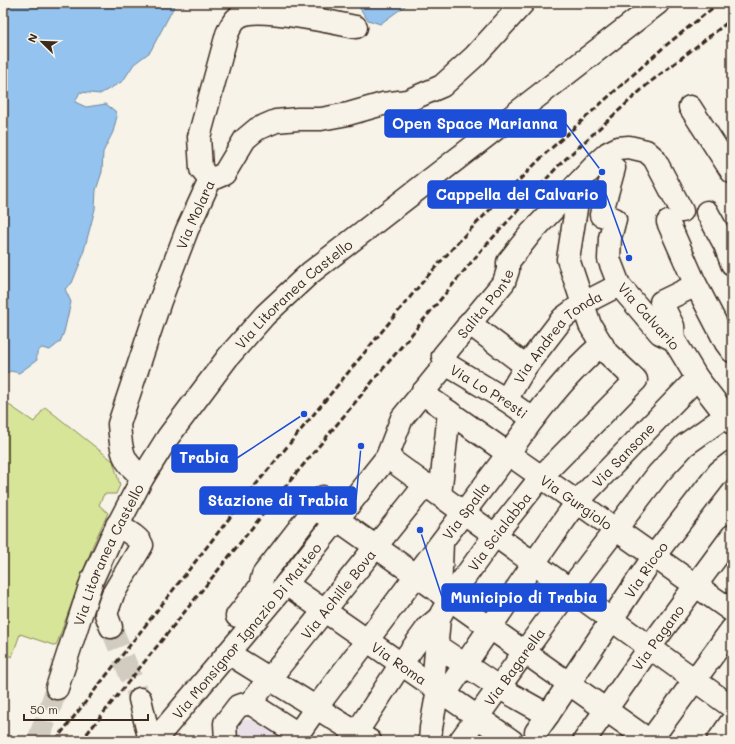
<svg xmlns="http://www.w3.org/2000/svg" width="735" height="744" viewBox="0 0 735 744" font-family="Mali,sans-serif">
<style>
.built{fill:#eae1e8}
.green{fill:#d7e598;stroke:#89885b}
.water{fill:#94c3ef;stroke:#70869b}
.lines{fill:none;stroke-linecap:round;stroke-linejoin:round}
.minor-tunnel{stroke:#d1cbc0;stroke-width:22;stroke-dasharray:22 11;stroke-linecap:butt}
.major-tunnel{stroke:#d1cbc0;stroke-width:22;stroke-dasharray:22 11;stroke-linecap:butt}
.minor-casing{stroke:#3b2a1e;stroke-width:25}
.major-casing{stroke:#3b2a1e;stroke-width:25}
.minor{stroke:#f7f3e8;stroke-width:22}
.major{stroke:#f7f3e8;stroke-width:22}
.rail{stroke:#3b2a1e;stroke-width:3;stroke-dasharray:6 3;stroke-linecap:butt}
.labels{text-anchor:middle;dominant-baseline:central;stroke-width:3;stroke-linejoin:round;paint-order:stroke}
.street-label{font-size:14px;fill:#3b2a1e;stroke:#f7f3e8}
.leader{fill:none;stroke:#1d4ed8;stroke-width:1.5}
.callout-dot{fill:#1d4ed8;stroke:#f7f3e8;stroke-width:1.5}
.callout{fill:#1d4ed8;stroke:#1d4ed8;stroke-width:1.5}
.callout-label{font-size:15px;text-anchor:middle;font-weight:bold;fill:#fff}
</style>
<rect width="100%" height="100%" fill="#f7f3e8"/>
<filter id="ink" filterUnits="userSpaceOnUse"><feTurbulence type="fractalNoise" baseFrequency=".025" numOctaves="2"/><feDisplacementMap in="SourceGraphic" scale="8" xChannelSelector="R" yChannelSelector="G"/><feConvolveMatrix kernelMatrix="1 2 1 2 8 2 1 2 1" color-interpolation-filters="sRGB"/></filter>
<g filter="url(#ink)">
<!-- built -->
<path class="built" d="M235 719 268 721 282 730 285 741H239V737H235Z"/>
<!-- green -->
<path class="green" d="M6 403 34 422 45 407 113 461 120 485 116 494H104L99 505 108 513 93 545 56 646 20 634 12 657 3 653V407Z"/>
<!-- water -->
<g class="water">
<path d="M3 3H176L150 52 134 64 123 81 100 94 80 92 75 102 86 107 106 104 115 111 117 116 113 132 103 152 102 172 96 190 95 209 82 258 72 283 65 289 71 302 64 332 60 342 50 350 42 348C37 351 36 354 37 360L19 373 11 371 3 375Z"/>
<path d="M356 3H409L380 24 368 20Z"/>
</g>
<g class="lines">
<!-- minor-tunnel -->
<path class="minor-tunnel" d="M111 627 140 699"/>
<!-- major-tunnel -->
<path class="major-tunnel" d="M38 741 57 688"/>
<defs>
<g id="minor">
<path d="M690 107 732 172"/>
<path d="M614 168 601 215 615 219 610 238 609 259 619 285 660 333 674 340 697 378 732 423"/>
<path d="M210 180 224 174 245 139 257 129 276 121 298 119H321L348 114 383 104 407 101 442 86 475 56 523 3"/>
<path d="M707 212 725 245 732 264"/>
<path d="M668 222 694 281 726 343 732 351"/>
<path d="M469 323 526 366"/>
<path d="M674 340 673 326 661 302 690 288"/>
<path id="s1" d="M446 364 506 400 533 419"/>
<path id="s2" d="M422 393 732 611"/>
<path id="s3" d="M506 400 526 366 563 318 582 304 619 285"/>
<path d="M387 457 732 707"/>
<path id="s4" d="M143 477C121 462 121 449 119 424L160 301 187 230 210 180 201 169 199 137 227 34C230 28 232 22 237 18 253 4 334 23 356 27"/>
<path d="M440 495 449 412"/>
<path d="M323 497 314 509 338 520 650 741"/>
<path id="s5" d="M286 584 512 741"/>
<path d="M440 593 442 542"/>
<path d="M237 616 260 587 263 575 314 509"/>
<path d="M111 627 106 614 113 594 142 545C138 536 126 531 117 525"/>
<path id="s6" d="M437 646 498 687 548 715 654 556 719 472 732 462"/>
<path d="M228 653 370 741"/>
<path id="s7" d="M433 685 439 618 449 599 495 535 541 477 636 380 607 353 590 325 568 259 578 196 572 190"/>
<path id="s8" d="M445 694 534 563 577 502 697 378"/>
<path d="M140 699 150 741"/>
<path id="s9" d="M250 703 426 484"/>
<path d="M250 703 298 734"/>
<path d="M536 732 548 715"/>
<path id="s10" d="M154 741 286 584 387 457 402 418 446 364 443 356 504 282 508 270V262L531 233 599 161 608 153 618 148 629 147 646 151 654 158 682 211"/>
<path d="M226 741 225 723 238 706 250 703"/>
<path id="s11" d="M293 741 316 708 508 454C536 414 565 376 602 344"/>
<path d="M351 741 401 664 428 627 439 618"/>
<path d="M430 741 431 728 438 689"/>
<path id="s12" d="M460 741 570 589 658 474 685 445 727 415"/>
<path id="s13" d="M584 741 650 647 732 536"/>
<path d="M650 741 732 629"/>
<path d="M718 741 732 721"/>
</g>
<g id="major">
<path id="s14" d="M57 688 92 580 111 538 143 477 168 437 228 357 265 315 310 273 658 3"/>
</g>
</defs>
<!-- minor casing -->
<use href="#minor" class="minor-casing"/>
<!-- major casing -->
<use href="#major" class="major-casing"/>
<!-- minor -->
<use href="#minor" class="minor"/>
<!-- major -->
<use href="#major" class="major"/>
<!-- rail -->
<g class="rail">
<path d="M55 741 249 493 425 279 461 239 546 153 665 46 719 3"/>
<path d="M81 741 280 493 479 253 560 164 649 83 732 19"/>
</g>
</g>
</g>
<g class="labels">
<!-- street labels -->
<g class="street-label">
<text stroke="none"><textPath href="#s4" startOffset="284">Via Molara</textPath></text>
<text stroke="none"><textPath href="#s14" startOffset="467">Via Litoranea Castello</textPath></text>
<text stroke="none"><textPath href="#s10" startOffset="555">Salita Ponte</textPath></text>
<text transform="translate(649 316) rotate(48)">Via Calvario</text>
<text stroke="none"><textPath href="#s3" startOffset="83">Via Andrea Tonda</textPath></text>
<text stroke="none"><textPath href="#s1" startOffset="51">Via Lo Presti</textPath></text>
<text stroke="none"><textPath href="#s8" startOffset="299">Via Sansone</textPath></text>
<text stroke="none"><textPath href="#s2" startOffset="189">Via Gurgiolo</textPath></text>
<text stroke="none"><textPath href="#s11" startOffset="288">Via Spalla</textPath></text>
<text stroke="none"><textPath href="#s7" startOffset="173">Via Scialabba</textPath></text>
<text stroke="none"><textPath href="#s14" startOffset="143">Via Litoranea Castello</textPath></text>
<text stroke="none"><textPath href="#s6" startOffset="306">Via Ricco</textPath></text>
<text stroke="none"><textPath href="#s9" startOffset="140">Via Achille Bova</textPath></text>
<text stroke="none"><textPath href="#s10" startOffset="144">Via Monsignor Ignazio Di Matteo</textPath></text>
<text stroke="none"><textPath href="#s13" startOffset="127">Via Pagano</textPath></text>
<text stroke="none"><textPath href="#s5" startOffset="138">Via Roma</textPath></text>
<text stroke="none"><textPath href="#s12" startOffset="92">Via Bagarella</textPath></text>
</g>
</g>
<!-- callouts -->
<path class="leader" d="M602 172L566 124M629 258L606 194M304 414L237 458M361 446L356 500M420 530L442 597"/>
<g class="callout-dot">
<circle cx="602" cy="172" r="4"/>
<circle cx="629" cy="258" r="4"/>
<circle cx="304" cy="414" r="4"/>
<circle cx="361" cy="446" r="4"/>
<circle cx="420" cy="530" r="4"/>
</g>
<g class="callout">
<rect x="385" y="110" width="181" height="27" rx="4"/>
<rect x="428" y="181" width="178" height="27" rx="4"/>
<rect x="172" y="445" width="65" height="27" rx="4"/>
<rect x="200" y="487" width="156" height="27" rx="4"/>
<rect x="442" y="584" width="164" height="27" rx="4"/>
</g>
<g class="callout-label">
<text x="475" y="129">Open Space Marianna</text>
<text x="517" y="200">Cappella del Calvario</text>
<text x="204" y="463">Trabia</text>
<text x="278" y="506">Stazione di Trabia</text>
<text x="524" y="603">Municipio di Trabia</text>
</g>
<!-- margin -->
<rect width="735" height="744" fill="none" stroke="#f7f3e8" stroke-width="16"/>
<rect x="8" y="8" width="719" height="728" fill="none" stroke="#3b2a1e" stroke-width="1.5" filter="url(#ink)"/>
<!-- north arrow -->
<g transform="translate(42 42) rotate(293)" stroke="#f7f3e8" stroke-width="3" paint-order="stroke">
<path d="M0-3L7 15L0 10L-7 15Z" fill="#3b2a1e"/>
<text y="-6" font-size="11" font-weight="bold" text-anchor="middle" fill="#3b2a1e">N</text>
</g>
<!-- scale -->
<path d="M24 714v6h124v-6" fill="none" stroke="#3b2a1e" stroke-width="2"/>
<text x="30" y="714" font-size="12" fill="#3b2a1e" stroke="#f7f3e8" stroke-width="3" paint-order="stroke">50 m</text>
</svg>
